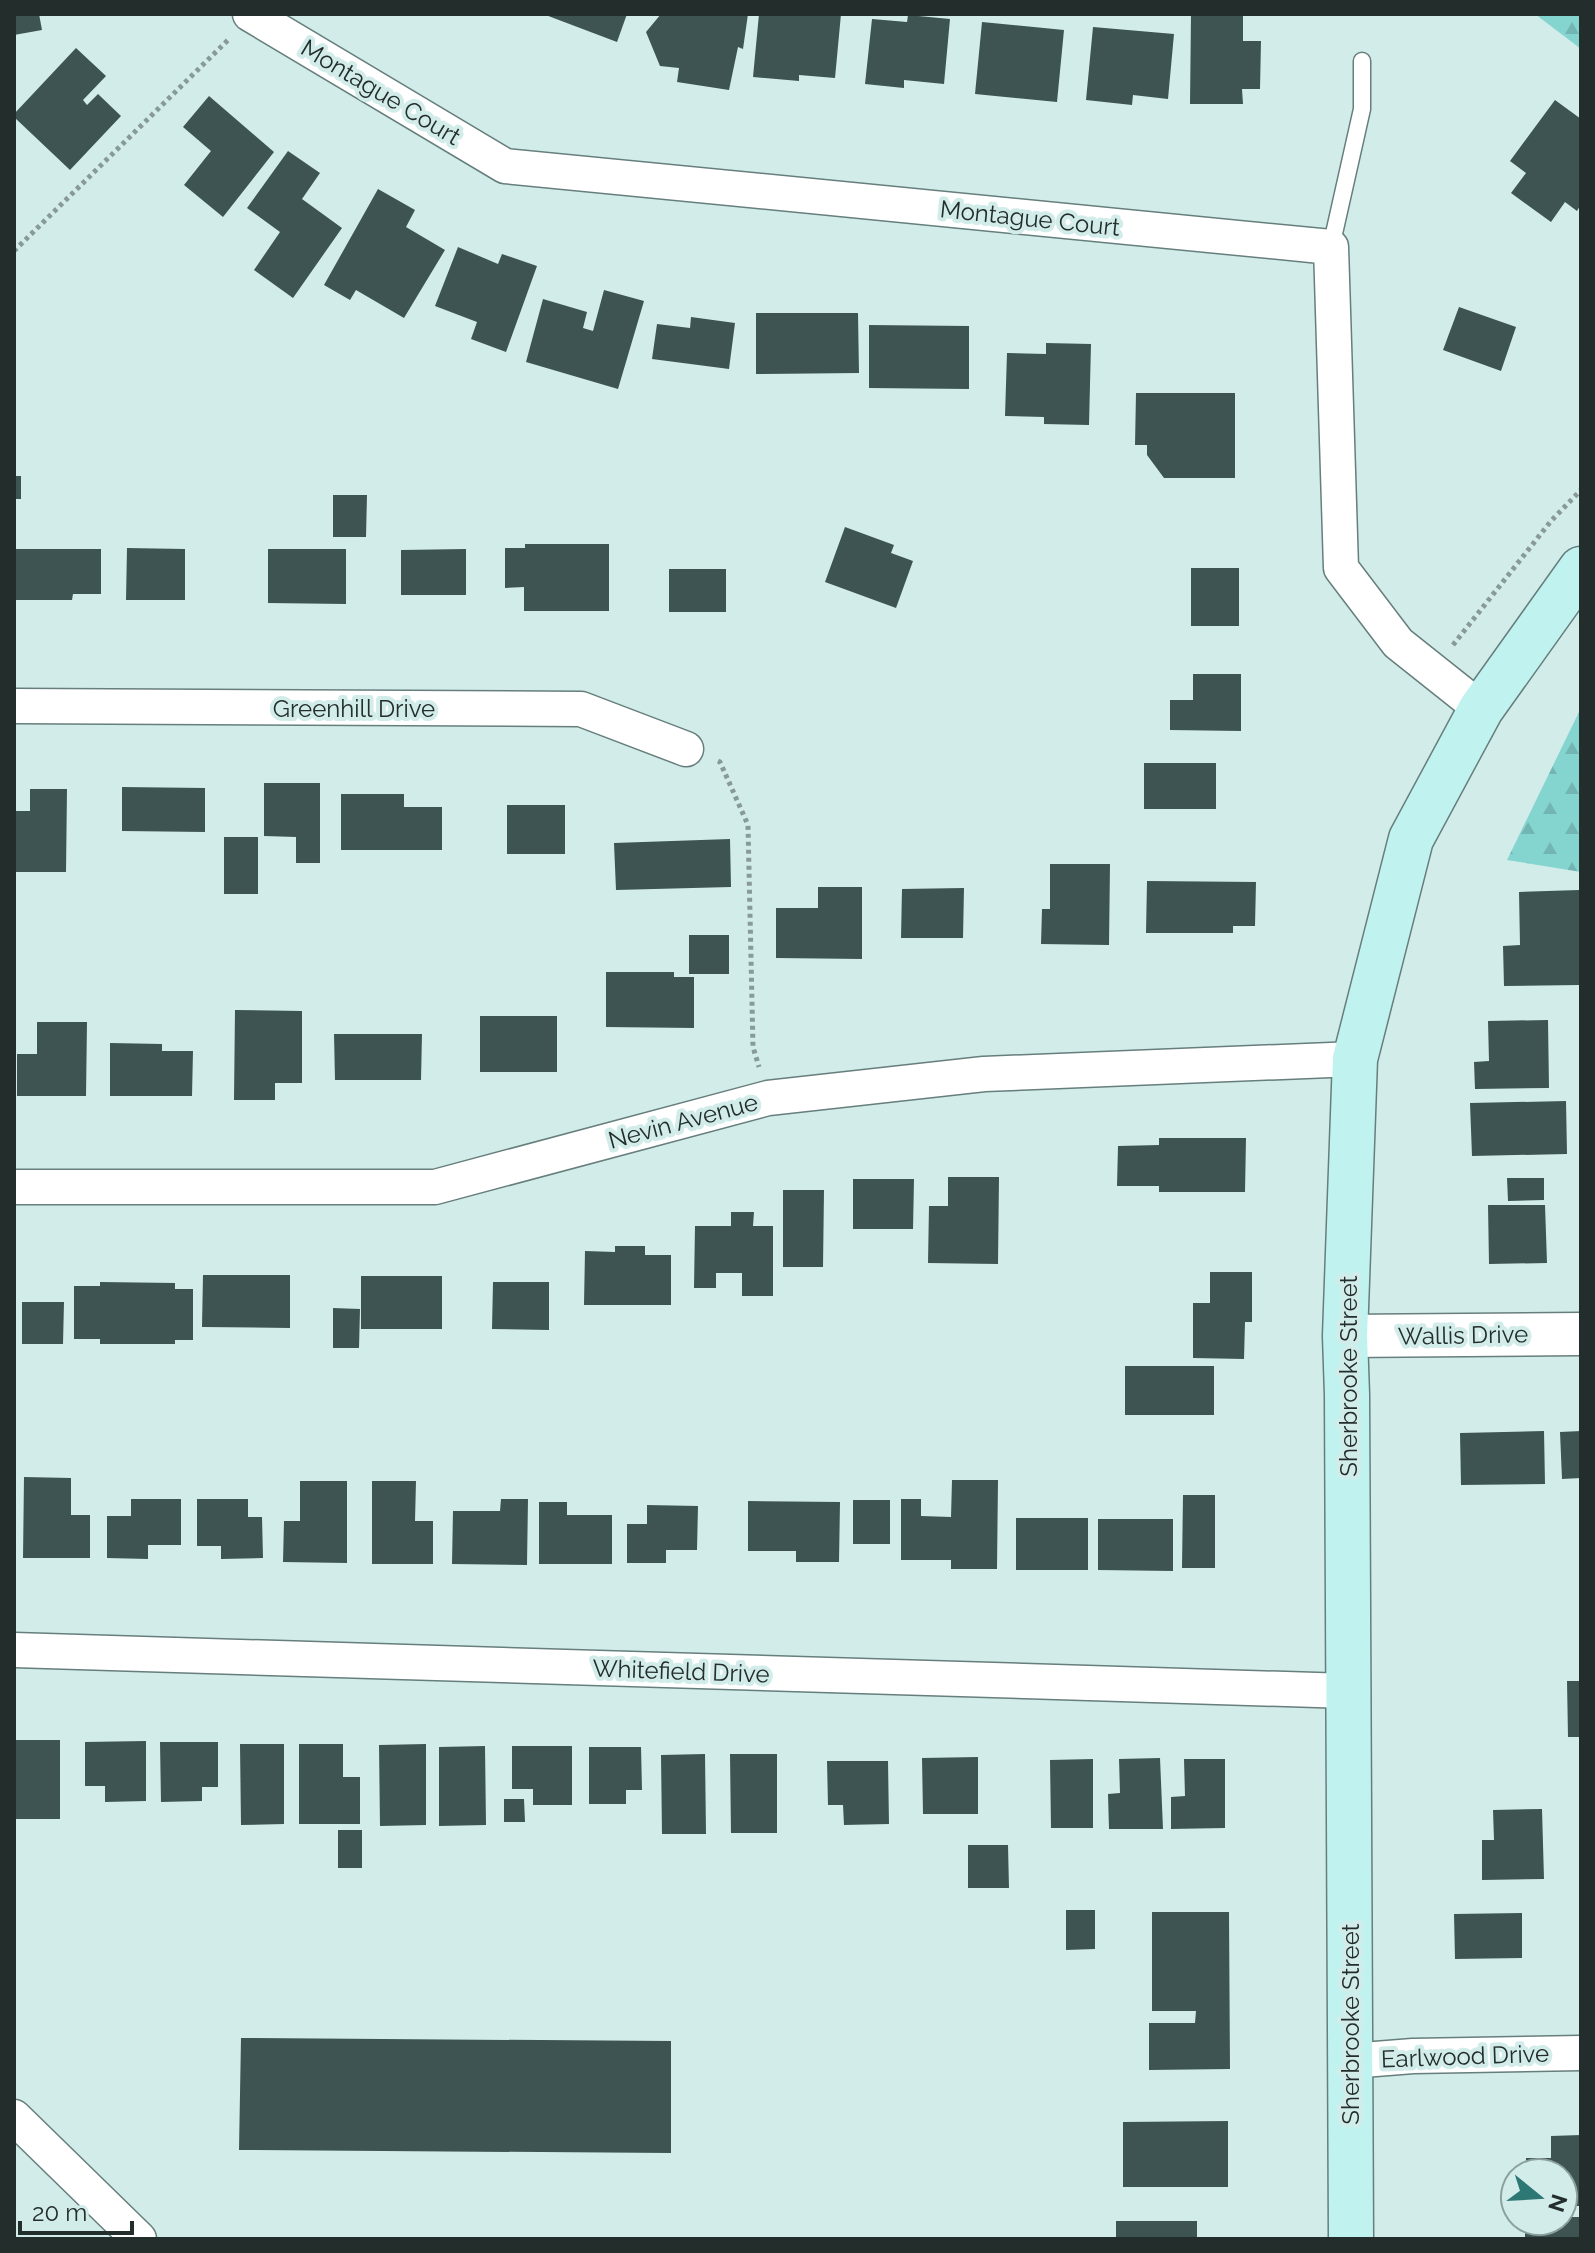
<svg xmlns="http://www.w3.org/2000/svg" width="1595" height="2253" viewBox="0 0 1595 2253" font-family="Raleway,sans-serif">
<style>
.forest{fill:url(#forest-firs)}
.building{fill:#3e5453}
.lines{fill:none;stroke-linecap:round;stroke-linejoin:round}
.service-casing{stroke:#667e7c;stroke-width:19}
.minor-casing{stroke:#667e7c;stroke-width:37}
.tertiary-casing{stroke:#667e7c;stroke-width:45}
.secondary-casing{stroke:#667e7c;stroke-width:47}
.path{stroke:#879a99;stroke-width:5;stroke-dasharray:4 4;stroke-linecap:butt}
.service{stroke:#fff;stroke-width:16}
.minor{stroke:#fff;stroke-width:34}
.tertiary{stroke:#fff;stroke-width:42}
.secondary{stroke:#c0f2f0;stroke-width:44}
.labels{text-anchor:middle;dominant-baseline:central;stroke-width:8;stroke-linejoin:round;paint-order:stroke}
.street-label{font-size:24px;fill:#232d2c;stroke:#d2ecea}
</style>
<defs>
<pattern id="forest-firs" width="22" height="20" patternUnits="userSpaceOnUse" patternTransform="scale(2)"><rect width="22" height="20" fill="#84d4d0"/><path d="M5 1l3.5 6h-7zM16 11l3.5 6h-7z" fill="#72b6b3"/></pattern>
</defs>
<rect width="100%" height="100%" fill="#d2ecea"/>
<!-- forest -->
<g class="forest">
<path d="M1535 14H1581V49Z"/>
<path d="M1581 710V872L1507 860 1579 712Z"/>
</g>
<!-- building -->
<g class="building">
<path d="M14 14H39L42 30 14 35Z"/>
<path d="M543 14H627L617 42Z"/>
<path d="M661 14H748L743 49 738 47 729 90 677 82 679 68 660 66 646 32Z"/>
<path d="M759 14H841L835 78 799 75V81L753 77Z"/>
<path d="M1191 14H1243V41H1261L1260 89H1242L1243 104H1190Z"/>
<path d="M908 15 950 19 944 84 904 80V88L865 84 872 19 907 22Z"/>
<path d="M982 22 1064 30 1057 102 975 94Z"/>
<path d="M1093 27 1174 34 1168 99 1133 95 1132 105 1086 100Z"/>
<path d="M76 48 106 76 83 100 87 105 98 94 121 116 70 170 14 117V114Z"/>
<path d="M209 96 274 152 223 217 184 185 211 151 183 127Z"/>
<path d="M1555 100 1581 119V204L1577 211 1565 202 1551 222 1511 193 1526 173 1510 161Z"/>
<path d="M288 151 320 173 302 199 342 228 293 298 254 270 280 232 247 208Z"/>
<path d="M378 189 415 210 406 227 445 250 404 318 356 290 350 300 324 285Z"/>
<path d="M458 247 498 264 502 254 537 266 506 352 471 339 477 322 435 306Z"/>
<path d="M604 290 644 301 618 389 526 362 543 299 587 312 583 328 593 331Z"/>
<path d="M1459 307 1516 327 1501 371 1443 350Z"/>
<path d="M756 313H858L859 373 756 374Z"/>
<path d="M691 317 735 323 729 369 652 359 657 324 690 328Z"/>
<path d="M869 325 969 326V389L869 388Z"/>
<path d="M1046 343 1091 344 1089 425 1044 424V417L1005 416 1007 353 1046 354Z"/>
<path d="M1136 393H1235V478H1164L1147 455V445H1135Z"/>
<rect x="14" y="476" width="7" height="23"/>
<path d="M333 495H367L366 537H333Z"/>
<path d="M845 527 894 545 891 553 913 561 896 608 825 582Z"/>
<path d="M525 544H609V611H524V587L505 588V548H525Z"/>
<path d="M127 548 185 549V600H126Z"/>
<path d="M14 549H101V594H73L72 600H14Z"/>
<path d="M268 549H346V604L268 603Z"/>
<path d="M466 549V595H401V550Z"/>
<rect x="1191" y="568" width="48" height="58"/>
<rect x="669" y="569" width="57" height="43"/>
<path d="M1193 674H1241V731L1170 730V700H1193Z"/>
<rect x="1144" y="763" width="72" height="46"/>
<path d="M264 783H320V863H296V837L264 836Z"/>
<path d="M122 787 205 788V832L122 831Z"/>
<path d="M30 789H67L66 872H14V811H30Z"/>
<path d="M341 794H404V807H442V850H341Z"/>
<rect x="507" y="805" width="58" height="49"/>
<rect x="224" y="837" width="34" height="57"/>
<path d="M730 839 731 887 616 890 614 843Z"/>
<path d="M1050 864H1110L1109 945 1041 944 1042 909H1050Z"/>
<path d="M1147 881 1256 882 1255 926H1233V933H1146Z"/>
<path d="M818 887H862V959L776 958V908H818Z"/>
<path d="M964 888 963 938H901L902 889Z"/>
<path d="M1579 890 1580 985 1504 986 1503 946 1520 945 1519 892Z"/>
<rect x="689" y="935" width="40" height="39"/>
<path d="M606 972H674V977H694V1028L606 1027Z"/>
<path d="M235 1010 302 1011V1083H275V1100H234Z"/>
<rect x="480" y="1016" width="77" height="56"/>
<path d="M1548 1020 1549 1088 1475 1089 1474 1062 1489 1061 1488 1021Z"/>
<path d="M37 1022H87L86 1096H17V1054H37Z"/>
<path d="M334 1034H422L421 1080H335Z"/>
<path d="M110 1043 162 1044V1051H193L192 1096H110Z"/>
<path d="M1566 1101 1567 1154 1472 1156 1470 1103Z"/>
<path d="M1159 1138H1246L1245 1192H1159V1186H1117L1118 1146 1159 1145Z"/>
<path d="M948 1177H999L998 1264 928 1263 929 1206H948Z"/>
<path d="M1507 1178H1544V1200L1508 1201Z"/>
<path d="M853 1179H914L913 1229H853Z"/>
<path d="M783 1190H824L823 1267H783Z"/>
<path d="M1488 1205H1545L1547 1263 1489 1264Z"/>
<path d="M731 1212H754L753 1226H773V1296H742V1273H716V1288H694L695 1226H731Z"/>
<path d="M615 1246H645V1255H671V1305H584L585 1251 615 1252Z"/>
<path d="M1210 1272H1252V1322H1245L1244 1359 1193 1358V1303H1210Z"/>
<path d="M203 1275H290V1328L202 1327Z"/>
<rect x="361" y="1276" width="81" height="53"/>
<path d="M100 1282 175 1283V1289H193V1340H175V1344H100V1339H74V1286H100Z"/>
<path d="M493 1282H549V1330L492 1329Z"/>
<path d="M22 1302H64L63 1344H22Z"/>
<path d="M333 1308 360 1309 359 1348H333Z"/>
<rect x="1125" y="1366" width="89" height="49"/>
<path d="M1544 1431 1545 1484 1461 1485 1460 1433Z"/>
<path d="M1581 1431V1478L1562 1479 1560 1432Z"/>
<path d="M24 1477 71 1478V1515H90V1558H23Z"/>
<path d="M952 1480H998L997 1569H951V1560H901V1499H921V1516L951 1517Z"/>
<path d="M300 1481H347V1563L283 1562 284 1521H300Z"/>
<path d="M372 1481H416L415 1521H433V1564H372Z"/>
<path d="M1183 1495H1215V1568H1182Z"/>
<path d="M131 1499H181V1545H148V1559L107 1558V1516H131Z"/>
<path d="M197 1499H248V1517H262L263 1558 221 1559V1546H197Z"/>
<path d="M501 1499H528L527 1565 452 1564 453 1511H500Z"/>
<rect x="853" y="1500" width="37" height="44"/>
<path d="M748 1501 840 1502 839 1562H796V1551H748Z"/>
<path d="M539 1502H567V1515H612V1564H539Z"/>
<path d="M647 1505 698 1506 697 1550H666V1563H627V1524H647Z"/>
<rect x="1016" y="1518" width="72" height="52"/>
<path d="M1098 1519H1173V1571L1098 1570Z"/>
<path d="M1567 1681H1581V1737H1568Z"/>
<rect x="15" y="1740" width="45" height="79"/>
<path d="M146 1741V1801L105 1802V1786H85V1742Z"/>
<path d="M160 1742H218V1787H202V1801L161 1802Z"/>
<path d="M240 1744H284V1824L241 1825Z"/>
<path d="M299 1744H343V1777H360V1824H299Z"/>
<path d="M426 1744V1825L380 1826 379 1745Z"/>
<path d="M485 1746 486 1825 439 1826V1747Z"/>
<path d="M512 1746H572V1805H533V1789H512Z"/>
<path d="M589 1747H641L642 1790H626V1804H589Z"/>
<path d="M705 1754 706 1834H662L661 1755Z"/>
<path d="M730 1754H777V1833H731Z"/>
<path d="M978 1757V1814H923L922 1758Z"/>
<path d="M1160 1758 1163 1829H1109L1108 1794 1120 1793 1119 1759Z"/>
<path d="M1093 1759V1828H1051L1050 1760Z"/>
<path d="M1184 1759H1225V1828L1171 1829V1797L1185 1796Z"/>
<path d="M827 1761H888L889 1824 844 1825 843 1805H828Z"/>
<path d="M504 1799H524L525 1822H504Z"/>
<path d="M1542 1809 1544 1879 1482 1880V1840H1494L1493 1810Z"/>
<rect x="338" y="1830" width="24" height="38"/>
<path d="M968 1845H1008L1009 1888H968Z"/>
<path d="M1066 1910H1095V1949L1066 1950Z"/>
<path d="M1152 1912H1229L1230 2069 1149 2070V2023H1195L1196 2011H1152Z"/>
<path d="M1522 1913V1958L1455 1959 1454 1914Z"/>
<path d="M241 2038 671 2041V2153L239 2150Z"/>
<path d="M1228 2121V2187H1123V2122Z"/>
<path d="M1581 2135V2206H1563V2173H1526V2158H1551V2136Z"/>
<path d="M1563 2217H1579V2239H1525V2221H1563Z"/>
<rect x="1116" y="2221" width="81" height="18"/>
</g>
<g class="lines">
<defs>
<path id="service" d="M1331 247 1362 109V61"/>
<g id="minor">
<path d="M250 14 505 166 1331 247 1341 568 1398 643 1481 709"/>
<path d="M14 706 581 709 686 749"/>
<path d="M14 1187H435L768 1098 984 1074 1355 1059"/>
<path d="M14 1650 1348 1691"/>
<path d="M1350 2061 1413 2056 1581 2053"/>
<path d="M14 2117 139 2239"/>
</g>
<path id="tertiary" d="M1345 1336 1581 1334"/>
<path id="secondary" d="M1351 2239 1347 1395 1345 1336 1355 1059 1411 839 1481 709 1581 569"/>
</defs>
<!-- service casing -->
<use href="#service" class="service-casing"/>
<!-- minor casing -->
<use href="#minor" class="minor-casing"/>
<!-- tertiary casing -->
<use href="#tertiary" class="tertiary-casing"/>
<!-- secondary casing -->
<use href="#secondary" class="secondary-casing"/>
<!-- path -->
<g class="path">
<path d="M14 251 229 39"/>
<path d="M1453 645 1551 521 1581 490"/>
<path d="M718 761 720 762 748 825 753 1047 759 1067"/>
</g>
<!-- service -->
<use href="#service" class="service"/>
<!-- minor -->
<use href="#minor" class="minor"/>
<!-- tertiary -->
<use href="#tertiary" class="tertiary"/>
<!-- secondary -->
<use href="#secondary" class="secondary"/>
</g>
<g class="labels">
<!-- street labels -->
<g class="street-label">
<text transform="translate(381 92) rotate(31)">Montague Court</text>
<text transform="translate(1030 218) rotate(6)">Montague Court</text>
<text x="354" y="708">Greenhill Drive</text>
<text transform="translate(683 1121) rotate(-15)">Nevin Avenue</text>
<text transform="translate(1463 1335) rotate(-1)">Wallis Drive</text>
<text transform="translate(1348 1376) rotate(-90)">Sherbrooke Street</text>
<text transform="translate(681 1671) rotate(2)">Whitefield Drive</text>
<text transform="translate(1350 2024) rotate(-90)">Sherbrooke Street</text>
<text transform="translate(1465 2056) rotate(-2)">Earlwood Drive</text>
</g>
</g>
<!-- border -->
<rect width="1595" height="2253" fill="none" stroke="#232d2c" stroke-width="32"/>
<!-- north arrow -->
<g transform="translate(1539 2197) rotate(108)"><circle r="38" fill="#d2ecea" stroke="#8ca09e" stroke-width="2"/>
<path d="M0-6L14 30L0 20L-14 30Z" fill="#2d7774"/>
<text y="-12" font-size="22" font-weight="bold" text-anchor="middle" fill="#232d2c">N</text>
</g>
<!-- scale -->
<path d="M20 2221v12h112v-12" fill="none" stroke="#232d2c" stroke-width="4"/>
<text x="32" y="2221" font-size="24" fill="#232d2c" stroke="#d2ecea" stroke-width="6" paint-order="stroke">20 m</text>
</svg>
